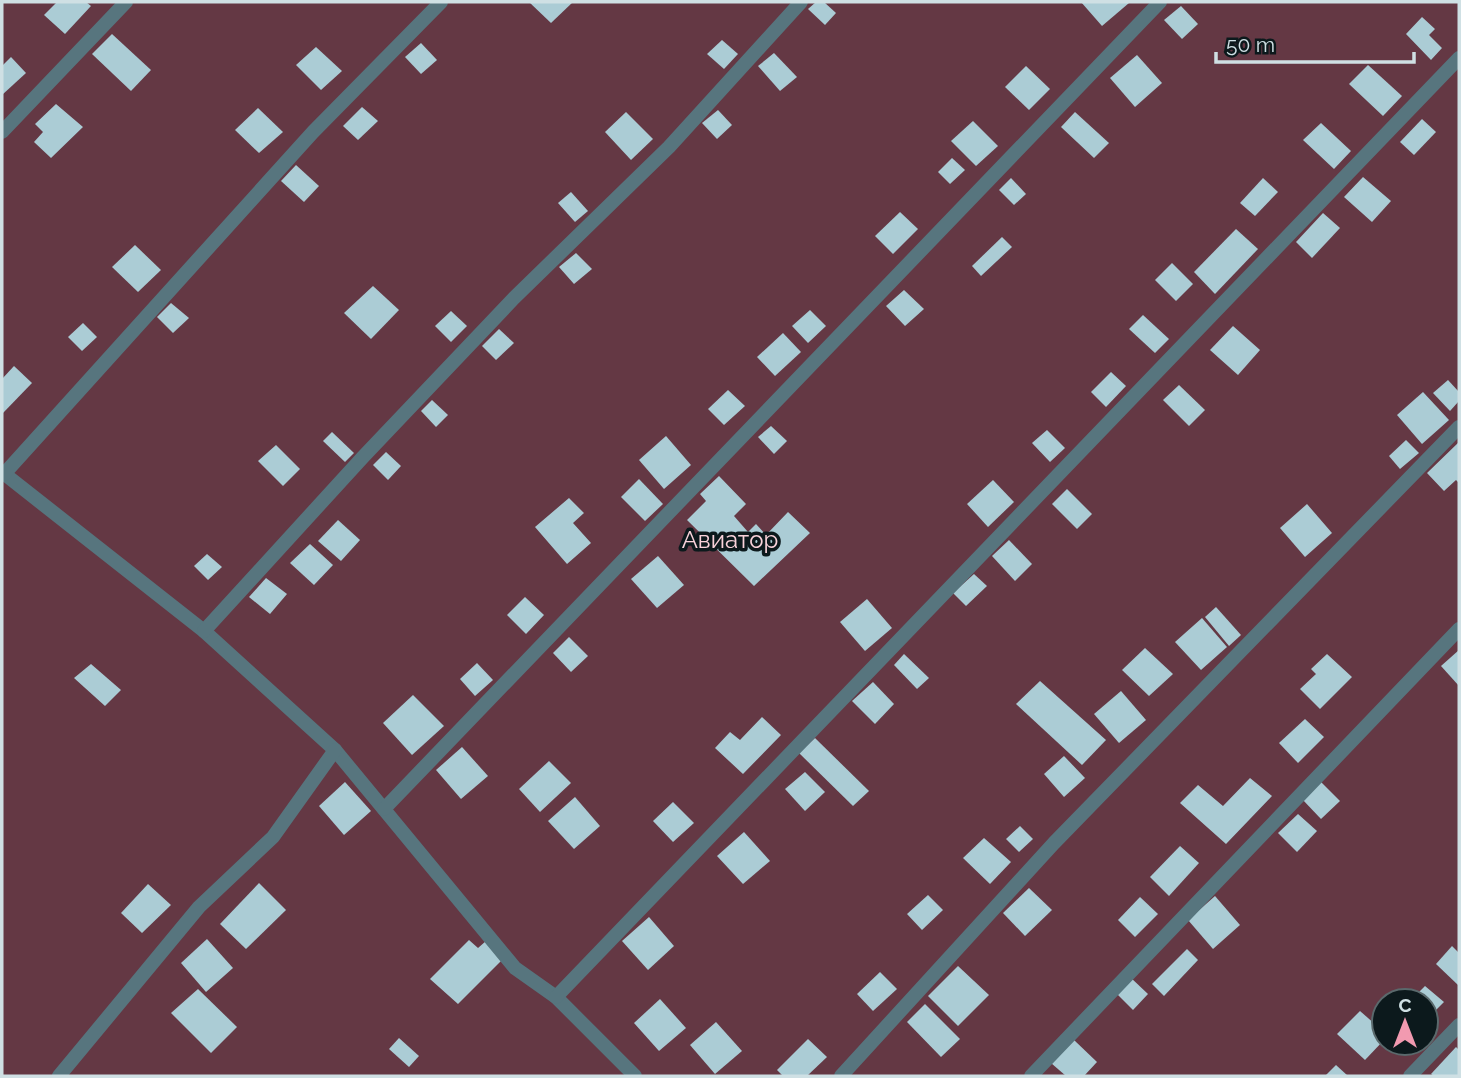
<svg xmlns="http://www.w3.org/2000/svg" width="1461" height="1078" viewBox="0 0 1461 1078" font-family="Raleway,sans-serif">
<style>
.green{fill:#643844;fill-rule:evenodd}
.building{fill:#abccd5}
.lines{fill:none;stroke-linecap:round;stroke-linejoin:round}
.minor{stroke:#57757e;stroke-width:14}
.labels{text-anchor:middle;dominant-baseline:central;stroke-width:7;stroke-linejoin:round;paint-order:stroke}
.park-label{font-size:24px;fill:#f9d2da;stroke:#0c191c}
</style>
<rect width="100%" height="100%" fill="#16333a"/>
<!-- green -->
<path class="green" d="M2 2H1459V1076H2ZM1384 1001H1426V1043H1384Z"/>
<!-- building -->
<g class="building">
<path d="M57 2H86L91 6 65 34 44 15Z"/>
<path d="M529 2H573L551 23Z"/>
<path d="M816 2H824L836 13 825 25 808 9Z"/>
<path d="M1081 2H1128L1129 3 1102 26Z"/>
<path d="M1181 6 1198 24 1182 39 1164 20Z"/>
<path d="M1422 17 1435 29 1429 35 1442 48 1431 60 1406 34Z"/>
<path d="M112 34 151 70 131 91 92 54Z"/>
<path d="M722 40 738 54 724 69 707 54Z"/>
<path d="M421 43 437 60 421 74 405 57Z"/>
<path d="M316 47 342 71 321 90 296 65Z"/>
<path d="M774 53 797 77 780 91 758 66Z"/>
<path d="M1137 55 1162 83 1135 107 1110 78Z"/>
<path d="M11 57 26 73 2 95V66Z"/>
<path d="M1368 65 1402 96 1383 116 1349 84Z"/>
<path d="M1026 66 1050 89 1029 110 1005 87Z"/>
<path d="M56 104 83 127 51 158 34 142 43 132 35 124Z"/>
<path d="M362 107 378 121 358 140 343 126Z"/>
<path d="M258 108 283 132 259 153 235 130Z"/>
<path d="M718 110 732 125 717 139 702 123Z"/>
<path d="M626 112 653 139 631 160 605 132Z"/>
<path d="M1075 112 1109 143 1094 158 1061 127Z"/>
<path d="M1422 119 1436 132 1414 155 1400 142Z"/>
<path d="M973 121 998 146 976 166 951 141Z"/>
<path d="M1321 123 1351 151 1334 169 1303 140Z"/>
<path d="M952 158 965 170 950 184 938 172Z"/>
<path d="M296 165 319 186 304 202 281 181Z"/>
<path d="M1363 177 1391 201 1372 222 1344 197Z"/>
<path d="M1011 178 1026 194 1014 205 999 190Z"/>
<path d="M1263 178 1278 192 1255 216 1240 203Z"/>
<path d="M571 192 588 211 575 222 558 203Z"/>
<path d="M900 212 918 229 893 254 875 236Z"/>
<path d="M1323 213 1340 228 1312 258 1296 242Z"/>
<path d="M1236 229 1258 249 1215 294 1194 272Z"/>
<path d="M1002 237 1012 247 981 276 972 266Z"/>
<path d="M135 245 161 270 138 292 112 267Z"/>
<path d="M576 253 592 269 574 284 559 267Z"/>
<path d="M1172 263 1193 284 1176 301 1155 280Z"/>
<path d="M373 286 399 310 371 339 344 313Z"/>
<path d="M904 290 924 309 905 326 886 306Z"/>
<path d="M171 303 189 318 173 333 157 317Z"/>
<path d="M810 310 826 326 808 343 792 326Z"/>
<path d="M451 311 467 326 451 342 435 326Z"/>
<path d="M1143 315 1169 339 1155 353 1129 329Z"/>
<path d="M83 323 97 337 82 351 68 337Z"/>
<path d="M1233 326 1260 350 1238 375 1210 350Z"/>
<path d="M499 329 514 343 496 360 482 346Z"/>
<path d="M783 333 801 352 775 376 757 357Z"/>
<path d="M14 366 32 383 3 413 2 379Z"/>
<path d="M1111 372 1126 386 1106 407 1091 392Z"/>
<path d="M1448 380 1459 392V401L1450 411 1433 393Z"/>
<path d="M1179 385 1205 410 1189 426 1163 400Z"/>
<path d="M728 390 745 406 724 425 708 409Z"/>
<path d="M1423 392 1449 420 1422 444 1397 415Z"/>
<path d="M432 400 448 415 436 427 421 411Z"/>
<path d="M771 426 787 441 774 454 758 437Z"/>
<path d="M1047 430 1065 448 1050 462 1032 443Z"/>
<path d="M332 432 354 453 345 462 323 441Z"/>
<path d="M666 436 691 465 664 489 639 460Z"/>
<path d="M1406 440 1419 453 1400 469 1389 456Z"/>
<path d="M1459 442V483L1456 480 1444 491 1427 473Z"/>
<path d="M276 445 300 469 283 486 258 461Z"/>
<path d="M386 452 401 466 388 480 373 465Z"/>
<path d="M719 476 746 504 734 516 748 532 756 524 766 535 788 512 810 533 754 586 687 520 706 501 700 494Z"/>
<path d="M639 479 663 504 645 521 621 497Z"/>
<path d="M993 480 1014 502 988 527 967 504Z"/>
<path d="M1067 489 1092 514 1077 529 1052 504Z"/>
<path d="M569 498 584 513 573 523 591 543 567 564 535 527Z"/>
<path d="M1307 504 1332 533 1305 557 1280 528Z"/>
<path d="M338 520 360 540 341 561 318 541Z"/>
<path d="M1009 540 1032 564 1015 581 992 556Z"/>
<path d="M310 544 333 565 314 585 290 563Z"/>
<path d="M207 554 222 567 208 580 194 566Z"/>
<path d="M658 556 684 585 657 608 631 579Z"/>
<path d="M974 574 987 586 966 606 953 593Z"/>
<path d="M266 578 287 594 270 614 249 597Z"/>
<path d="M525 597 544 615 526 634 507 615Z"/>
<path d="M867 599 892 628 865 651 840 622Z"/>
<path d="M1216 607 1241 635 1229 646 1205 617Z"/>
<path d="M1202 618 1227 647 1201 670 1175 642Z"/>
<path d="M569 637 588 656 571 672 553 653Z"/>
<path d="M1145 648 1173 674 1149 696 1122 670Z"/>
<path d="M1459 650V686L1441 666Z"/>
<path d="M904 654 929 678 917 689 894 665Z"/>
<path d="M1327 654 1352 677 1320 709 1300 689 1316 674 1311 669Z"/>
<path d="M477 663 493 680 475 696 460 679Z"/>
<path d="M91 664 121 690 105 706 74 678Z"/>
<path d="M1040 681 1106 740 1082 765 1016 704Z"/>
<path d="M873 682 894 704 875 724 852 701Z"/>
<path d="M1121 691 1146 720 1119 743 1094 714Z"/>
<path d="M413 695 444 726 412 755 383 723Z"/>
<path d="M762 717 781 735 743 774 715 748 730 732 740 740Z"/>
<path d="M1305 719 1324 737 1298 763 1279 743Z"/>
<path d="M815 738 869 791 853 806 799 753Z"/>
<path d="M462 747 488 776 461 799 436 770Z"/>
<path d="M1064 756 1085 778 1064 797 1044 774Z"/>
<path d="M549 761 571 783 540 812 519 789Z"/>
<path d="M805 772 825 792 805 811 785 789Z"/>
<path d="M1250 778 1272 796 1226 844 1180 803 1198 785 1223 806Z"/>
<path d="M345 782 371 811 344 835 319 806Z"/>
<path d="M1321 782 1340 801 1321 819 1302 799Z"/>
<path d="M575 797 600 826 574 849 548 821Z"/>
<path d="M673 802 694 823 673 842 653 821Z"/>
<path d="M1298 814 1317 831 1297 852 1278 833Z"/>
<path d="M1020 826 1033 839 1019 852 1006 839Z"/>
<path d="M744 832 770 861 743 884 717 856Z"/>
<path d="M984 838 1011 862 990 884 963 858Z"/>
<path d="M1180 846 1199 863 1169 896 1150 877Z"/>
<path d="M259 883 286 910 246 949 220 924Z"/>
<path d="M148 884 171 905 142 933 121 913Z"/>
<path d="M1029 888 1052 910 1025 936 1003 913Z"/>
<path d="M928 895 943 910 922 930 907 914Z"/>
<path d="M1215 896 1240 925 1213 949 1188 920Z"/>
<path d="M1140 897 1158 914 1135 937 1118 920Z"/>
<path d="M649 917 674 946 648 970 622 941Z"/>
<path d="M207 939 233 968 206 992 181 963Z"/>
<path d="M469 940 478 948 486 941 504 958 458 1004 430 979Z"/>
<path d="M1452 946 1459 953 1458 985 1436 964Z"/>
<path d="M1187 949 1198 960 1164 996 1152 984Z"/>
<path d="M958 966 989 995 958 1026 928 996Z"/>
<path d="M880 972 897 989 873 1011 857 994Z"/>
<path d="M1130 977 1148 994 1133 1010 1115 992Z"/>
<path d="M1425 986 1444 1002 1427 1019 1426 1001H1410Z"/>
<path d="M198 989 237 1027 211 1053 171 1013Z"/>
<path d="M660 999 686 1028 659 1051 634 1023Z"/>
<path d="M925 1004 960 1039 941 1057 907 1022Z"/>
<path d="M1360 1011 1384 1032V1040L1365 1060 1337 1034Z"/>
<path d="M716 1022 742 1051 715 1074 690 1045Z"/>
<path d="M399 1038 419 1056 409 1067 389 1049Z"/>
<path d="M808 1039 827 1057 807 1076H783L777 1070Z"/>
<path d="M1074 1040 1097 1062 1084 1076H1066L1051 1063Z"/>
<path d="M1456 1047 1459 1050V1076H1434L1431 1074Z"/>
<path d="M1336 1065 1348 1076H1325Z"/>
</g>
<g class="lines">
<!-- minor -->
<g class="minor">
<path d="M2 132 126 2"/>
<path d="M2 472 204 631 335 750 515 968 556 997 635 1076"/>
<path d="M4 474 313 132 441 2"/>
<path d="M204 631 363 457 514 298 669 147 801 2"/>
<path d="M384 809 1160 2"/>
<path d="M556 997 1459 58"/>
<path d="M59 1076 199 907 273 837 335 750"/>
<path d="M841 1076 1054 843 1459 427"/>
<path d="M1031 1076 1459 629"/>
<path d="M1410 1076 1459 1025"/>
</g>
</g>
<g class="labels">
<!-- park labels -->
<g class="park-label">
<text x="730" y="539">Авиатор</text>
</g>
</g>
<!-- border -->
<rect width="1461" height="1078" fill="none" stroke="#cfe0e4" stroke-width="7"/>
<!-- north arrow -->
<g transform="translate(1405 1022)"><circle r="33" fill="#0c191c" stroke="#5a696c" stroke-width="2"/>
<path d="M0-5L12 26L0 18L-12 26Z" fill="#f29ab0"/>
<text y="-10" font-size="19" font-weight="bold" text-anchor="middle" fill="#cfe0e4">С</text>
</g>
<!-- scale -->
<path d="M1216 52v10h198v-10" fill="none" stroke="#cfe0e4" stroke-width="3.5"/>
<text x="1226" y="52" font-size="21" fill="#cfe0e4" stroke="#0c191c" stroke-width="5" paint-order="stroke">50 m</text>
</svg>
